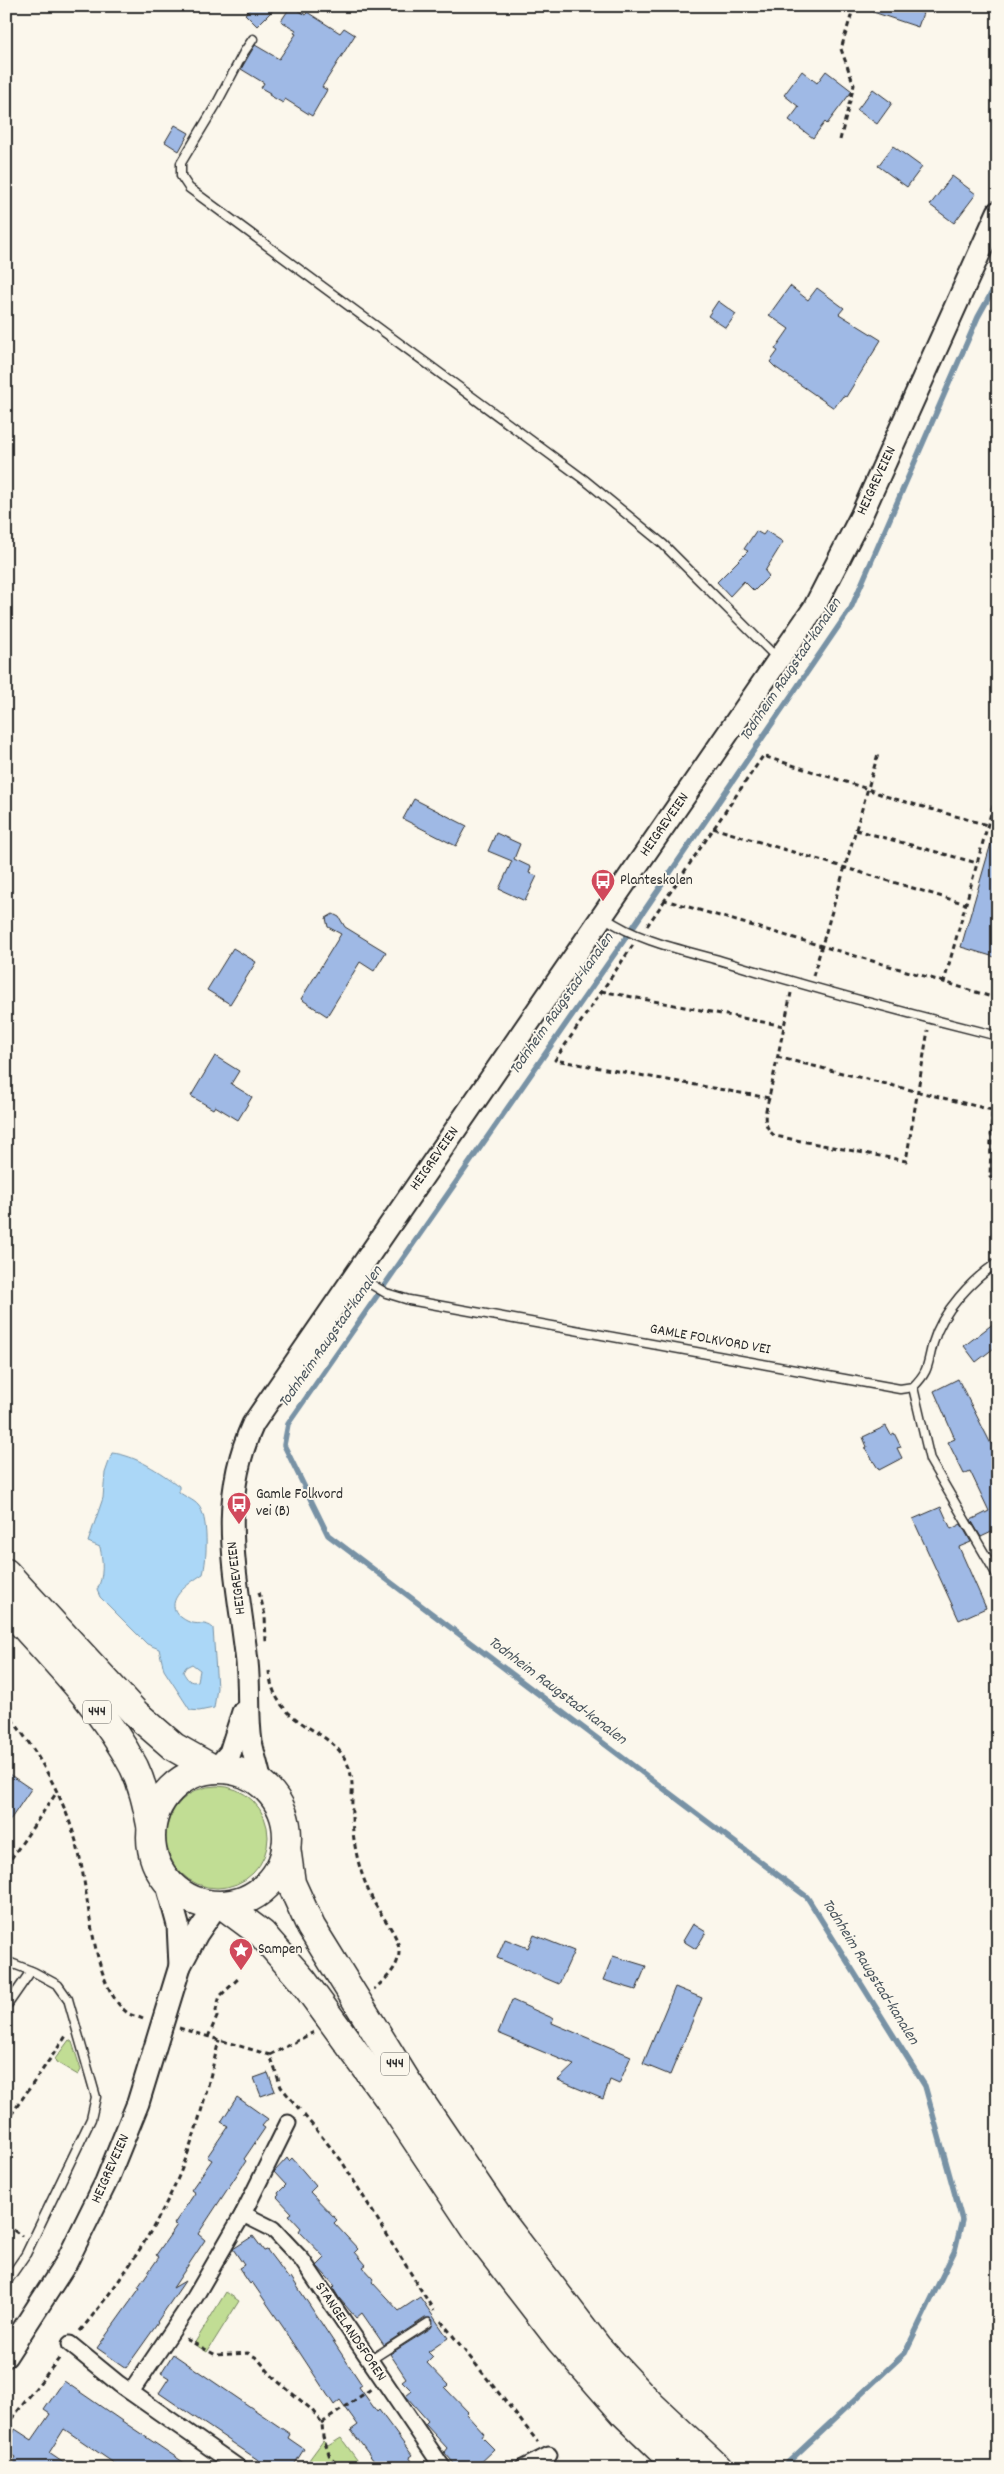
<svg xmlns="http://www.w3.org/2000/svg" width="1004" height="2474" viewBox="0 0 1004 2474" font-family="Dekko,sans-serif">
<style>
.green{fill:#c1dd94;stroke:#768460}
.water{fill:#abd7f7;stroke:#7892a5;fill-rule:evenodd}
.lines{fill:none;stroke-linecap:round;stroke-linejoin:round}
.stream{stroke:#7892a5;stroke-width:5.5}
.building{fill:#9fb9e5;stroke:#2b2b2b}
.lane-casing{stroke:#2b2b2b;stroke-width:11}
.street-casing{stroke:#2b2b2b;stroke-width:19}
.secondary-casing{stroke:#2b2b2b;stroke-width:25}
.highway-casing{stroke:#2b2b2b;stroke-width:31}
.path{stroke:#2b2b2b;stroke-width:3;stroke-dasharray:5 4;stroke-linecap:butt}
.lane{stroke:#fbf7ec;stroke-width:8}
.street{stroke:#fbf7ec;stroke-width:15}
.secondary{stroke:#fbf7ec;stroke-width:21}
.highway{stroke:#fbf7ec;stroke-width:28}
.labels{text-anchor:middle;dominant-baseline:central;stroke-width:4;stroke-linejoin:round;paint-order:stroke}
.shield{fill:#fbf7ec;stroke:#696865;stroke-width:1}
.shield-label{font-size:14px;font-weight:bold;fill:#2b2b2b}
.street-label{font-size:15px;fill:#2b2b2b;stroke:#fbf7ec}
.poi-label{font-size:15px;fill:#2b2b2b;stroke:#fbf7ec;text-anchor:start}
.water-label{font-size:16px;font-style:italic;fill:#4b565e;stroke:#fbf7ec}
</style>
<rect width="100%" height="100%" fill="#fbf7ec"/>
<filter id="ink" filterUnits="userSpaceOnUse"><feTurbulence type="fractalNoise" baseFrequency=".02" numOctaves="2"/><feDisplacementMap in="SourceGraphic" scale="10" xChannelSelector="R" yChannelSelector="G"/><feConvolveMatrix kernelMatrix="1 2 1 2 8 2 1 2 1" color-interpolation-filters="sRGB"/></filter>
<g filter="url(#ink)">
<!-- green -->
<g class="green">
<circle cx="217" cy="1837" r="51"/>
<path d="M69 2040 72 2042 81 2070 78 2075 56 2062 55 2059Z"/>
<path d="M226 2292 239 2301 207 2352 194 2344Z"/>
<path d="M341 2438 363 2468H303L323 2441 328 2446Z"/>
</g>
<!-- water -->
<path class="water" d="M112 1453C135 1455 160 1472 179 1486V1492C185 1497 194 1500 198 1505 209 1516 207 1560 203 1574 186 1585 157 1605 187 1621 196 1626 206 1621 213 1628L217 1688 214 1708 199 1711 190 1710 164 1670 159 1649 147 1644 100 1597 97 1590C104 1576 103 1562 100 1547L88 1542 103 1498 105 1473ZM192 1664 200 1670 198 1681C190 1684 187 1679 183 1672L186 1667Z"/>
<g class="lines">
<!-- stream -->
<path class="stream" d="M782 2468 905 2353 955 2250 962 2220 925 2086 807 1897 328 1535 284 1445 288 1424 618 949 851 608 978 317 998 281"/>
</g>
<!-- building -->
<g class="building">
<path d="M253 6H277L257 26 245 14Z"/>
<path d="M291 6 306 15 307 12 340 33 344 28 355 35 322 87 327 90 312 116 285 99 283 103 269 95 270 93 261 88 264 83 241 69 255 45 279 59 296 34 294 33 296 30 281 21Z"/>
<path d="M864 6H903L923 13 918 27 864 9Z"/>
<path d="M802 71 817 83 826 71 852 91 827 124 825 122 813 138 789 120 799 107 784 95Z"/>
<path d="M873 89 892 103 877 124 857 110Z"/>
<path d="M175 125 189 133 179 151 165 142Z"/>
<path d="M893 146 922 167 907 187 878 166Z"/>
<path d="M952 176 976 194 954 223 930 205Z"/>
<path d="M790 286 808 300 817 288 844 308 839 314 881 340 846 397 843 396 834 408 775 367 770 362 778 351 775 349 789 329 769 315Z"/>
<path d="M718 301 736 314 726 328 708 316Z"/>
<path d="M756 531 763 535 766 531 783 542 765 571 769 576 754 591 744 581 730 596 717 582 748 551 744 549Z"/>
<path d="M414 799 467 826 456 846 403 819Z"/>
<path d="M496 833 520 844 514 859 531 867 529 873 537 876 525 901 499 889 512 861 488 851Z"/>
<path d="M994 833H998V958L961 947Z"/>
<path d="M333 914 339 917 345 927 386 952 374 971 360 962 327 1016 301 999 341 934 328 927 326 918Z"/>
<path d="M233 948 256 962 230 1004 207 990Z"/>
<path d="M215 1056 239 1071 231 1084 252 1097 238 1120 215 1106 213 1109 191 1096Z"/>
<path d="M998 1320V1345L976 1362 964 1346Z"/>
<path d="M958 1379 991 1444 998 1441V1529L981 1537 971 1520 989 1511 970 1471 964 1474 948 1442 955 1439 934 1391Z"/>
<path d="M886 1426 891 1435 894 1433 901 1447 897 1448 902 1458 879 1470 865 1448 867 1447 863 1437Z"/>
<path d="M941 1507 951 1529 961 1524 971 1542 959 1547 986 1608 959 1620 913 1519Z"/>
<path d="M6 1772 31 1789 6 1826Z"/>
<path d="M693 1924 706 1932 696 1949 683 1941Z"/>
<path d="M534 1935 574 1951 559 1984 497 1958 505 1939 528 1948Z"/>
<path d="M613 1956 646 1966 636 1990 603 1980Z"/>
<path d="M675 1987 702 1998 670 2075 643 2064Z"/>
<path d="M512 2000 550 2017 553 2019 552 2023 631 2056 619 2084 610 2080 603 2099 558 2080 574 2065 498 2033Z"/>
<path d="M268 2073 275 2091 261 2096 254 2078Z"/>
<path d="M237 2097 268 2119 262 2126 265 2128 244 2159 246 2161 198 2234 205 2240 173 2288 185 2281 157 2322 158 2323 126 2368 97 2348 140 2288 138 2287 159 2257 156 2255 177 2225 174 2224 195 2193 191 2190 212 2160 207 2157 228 2126 221 2122Z"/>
<path d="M287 2158 289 2161 292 2158 316 2186 310 2192 337 2220 334 2223 358 2249 355 2252 366 2265 363 2267 374 2279 372 2282 399 2311 420 2297 448 2338 428 2352 433 2357 427 2363 448 2385 445 2388 468 2412 466 2414 484 2434 482 2437 494 2449 474 2468H458L444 2452 447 2448 425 2424 428 2421 406 2396 412 2391 402 2381 406 2378 390 2354 431 2328 433 2320 430 2318H425L384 2345 362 2313 356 2318 339 2298 333 2288 335 2286 317 2266 325 2258 299 2231 301 2228 289 2215 292 2213 277 2197 279 2195 278 2193 286 2185 274 2172Z"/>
<path d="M253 2236 264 2251 267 2250 289 2279 291 2277 362 2385 359 2387 377 2412 379 2410 412 2455 409 2457 417 2468H379L351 2430 358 2425 340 2400 334 2405 283 2327 252 2282 250 2284 239 2268 244 2265 233 2249Z"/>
<path d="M173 2354 290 2434 288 2438 304 2449 292 2468H270L159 2393 169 2378 161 2373Z"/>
<path d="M64 2381 122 2421 192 2468H121L64 2429 49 2453 71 2468H9L15 2457 6 2451V2431L12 2435 15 2429 32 2440 50 2414 44 2410Z"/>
</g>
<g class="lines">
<defs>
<g id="lane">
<path d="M253 39 244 52 216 105 181 163V176L189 188 586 481 663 544 778 659"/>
<path d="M604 917C637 941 683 950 722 961 813 988 905 1013 998 1036"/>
<path d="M357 1276 386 1293 409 1300 900 1389 913 1387C930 1370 927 1364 933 1343 942 1311 972 1280 998 1262"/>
<path d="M913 1387 930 1460 998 1577"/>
<path d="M6 1961 34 1972 58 1985 68 1999 96 2097 91 2119 26 2254 6 2283"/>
<path d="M6 2007 31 1971"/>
<path d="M369 2361 428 2323"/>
</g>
<g id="street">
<path d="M243 2214 273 2229 302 2260 443 2468"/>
<path d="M70 2344 119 2384 239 2468"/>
<path d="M131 2392 195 2297 243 2214 288 2123"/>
<path d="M523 2468 549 2455"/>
</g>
<g id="secondary">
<path d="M217 1768 230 1753 243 1712"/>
<path d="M261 1783C258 1769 254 1756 251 1742 247 1716 250 1689 247 1662 238 1578 216 1505 253 1424L814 608 861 516 998 212"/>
<path d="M166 1881 178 1925 180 1966"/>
<path d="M6 2356 66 2263 106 2182 138 2103 180 1966 197 1934 217 1905"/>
</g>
<g id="highway">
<path d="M6 1573 136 1714 174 1747 213 1769"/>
<path d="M6 1606C51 1656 103 1707 134 1767 143 1786 147 1805 151 1825"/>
<circle cx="219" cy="1837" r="68"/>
<path d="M286 1847 291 1883 311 1927 407 2082 501 2221 597 2347 652 2406 718 2468"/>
<path d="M223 1905 262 1934 303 1981 387 2096 485 2243 560 2340 624 2413 681 2468"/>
</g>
</defs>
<!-- lane casing -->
<use href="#lane" class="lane-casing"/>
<!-- street casing -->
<use href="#street" class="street-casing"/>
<!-- secondary casing -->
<use href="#secondary" class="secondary-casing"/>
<!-- highway casing -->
<use href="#highway" class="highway-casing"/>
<!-- path -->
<g class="path">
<path d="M840 140 854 85 841 49 854 6"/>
<path d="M998 788 944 982 998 999"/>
<path d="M713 828 966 904"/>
<path d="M856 830 977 863"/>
<path d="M647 926 665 900"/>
<path d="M633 945 555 1060 769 1098 791 993"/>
<path d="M813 976 878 754"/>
<path d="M944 982 665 900 763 756 868 789 885 796 987 825"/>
<path d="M601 991 784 1026"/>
<path d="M777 1057 992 1110 990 1177 998 1180"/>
<path d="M769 1098C765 1113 761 1125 775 1136L906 1161 928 1030"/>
<path d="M992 1110 998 1068"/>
<path d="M259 1592 265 1615 266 1643"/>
<path d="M269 1671C275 1729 330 1725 347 1763 355 1779 351 1798 352 1815 352 1832 356 1856 361 1871 365 1883 370 1895 376 1906 383 1918 398 1935 399 1949 400 1967 386 1979 374 1989"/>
<path d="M6 1712C36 1749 60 1790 74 1835 90 1881 88 1985 129 2014 133 2016 139 2017 143 2019"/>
<path d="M6 1866 57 1792"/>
<path d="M179 2028 270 2055 281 2087 300 2110"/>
<path d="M208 2037 217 2017 216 2010 220 1996 240 1977"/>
<path d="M270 2055 314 2032"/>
<path d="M304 2115 341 2160 434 2311"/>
<path d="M6 2122 66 2036"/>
<path d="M6 2225 22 2236"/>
<path d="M441 2321 538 2442"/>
<path d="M80 2331C118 2285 154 2233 178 2178 197 2134 208 2086 219 2040"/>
<path d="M186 2339 216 2355 248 2353 257 2358 275 2379 312 2410 322 2423 323 2437 330 2457 339 2468"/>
<path d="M322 2423 371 2389"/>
<path d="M6 2426 61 2356"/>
</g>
<!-- lane -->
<use href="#lane" class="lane"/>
<!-- street -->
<use href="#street" class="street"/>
<!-- secondary -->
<use href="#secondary" class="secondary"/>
<!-- highway -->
<use href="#highway" class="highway"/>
</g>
</g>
<!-- icons -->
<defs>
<symbol id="bus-pin" viewBox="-11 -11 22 30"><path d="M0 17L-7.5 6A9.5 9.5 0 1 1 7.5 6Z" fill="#d1495b" stroke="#fbf7ec"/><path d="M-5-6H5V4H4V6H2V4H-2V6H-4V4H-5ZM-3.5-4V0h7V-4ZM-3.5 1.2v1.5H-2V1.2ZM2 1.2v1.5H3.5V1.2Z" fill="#fff"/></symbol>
<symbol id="sight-pin" viewBox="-11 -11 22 30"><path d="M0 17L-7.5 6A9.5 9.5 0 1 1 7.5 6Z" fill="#d1495b" stroke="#fbf7ec"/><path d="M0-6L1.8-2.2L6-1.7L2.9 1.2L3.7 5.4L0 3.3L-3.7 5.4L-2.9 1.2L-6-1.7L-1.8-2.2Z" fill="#fff"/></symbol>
</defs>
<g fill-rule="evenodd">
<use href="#bus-pin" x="589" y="867" width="28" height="38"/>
<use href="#bus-pin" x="225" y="1490" width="28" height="38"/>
<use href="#sight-pin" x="227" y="1936" width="28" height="38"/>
</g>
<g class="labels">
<!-- shield labels -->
<g class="shield">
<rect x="83" y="1700.5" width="28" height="23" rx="4"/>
<rect x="381" y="2052.5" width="28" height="23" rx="4"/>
</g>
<g class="shield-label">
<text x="97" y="1712">444</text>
<text x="395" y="2064">444</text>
</g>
<!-- street labels -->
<g class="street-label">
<text transform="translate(877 481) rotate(-65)">HEIGREVEIEN</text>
<text transform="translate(665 825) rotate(-55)">HEIGREVEIEN</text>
<text transform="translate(435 1159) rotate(-55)">HEIGREVEIEN</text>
<text transform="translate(710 1340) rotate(10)">GAMLE FOLKVORD VEI</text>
<text transform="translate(237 1578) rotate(-97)">HEIGREVEIEN</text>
<text transform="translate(111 2169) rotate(-66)">HEIGREVEIEN</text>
<text transform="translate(350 2332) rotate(56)">STANGELANDSFOREN</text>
</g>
<!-- poi labels -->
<g class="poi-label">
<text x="620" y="881">Planteskolen</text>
<text x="256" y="1495">Gamle Folkvord<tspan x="256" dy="17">vei (B)</tspan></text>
<text x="258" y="1950">Sampen</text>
</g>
<!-- water labels -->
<g class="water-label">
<text transform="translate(791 670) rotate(-56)">Todnheim Raugstad-kanalen</text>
<text transform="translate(562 1004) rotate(-55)">Todnheim Raugstad-kanalen</text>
<text transform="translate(331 1337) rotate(-55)">Todnheim Raugstad-kanalen</text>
<text transform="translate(557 1691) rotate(37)">Todnheim Raugstad-kanalen</text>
<text transform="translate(870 1972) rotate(58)">Todnheim Raugstad-kanalen</text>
</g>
</g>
<!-- margin -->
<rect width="1004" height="2474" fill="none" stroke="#fbf7ec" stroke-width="25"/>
<rect x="12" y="12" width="979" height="2449" fill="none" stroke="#2b2b2b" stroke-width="2" filter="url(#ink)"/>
</svg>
